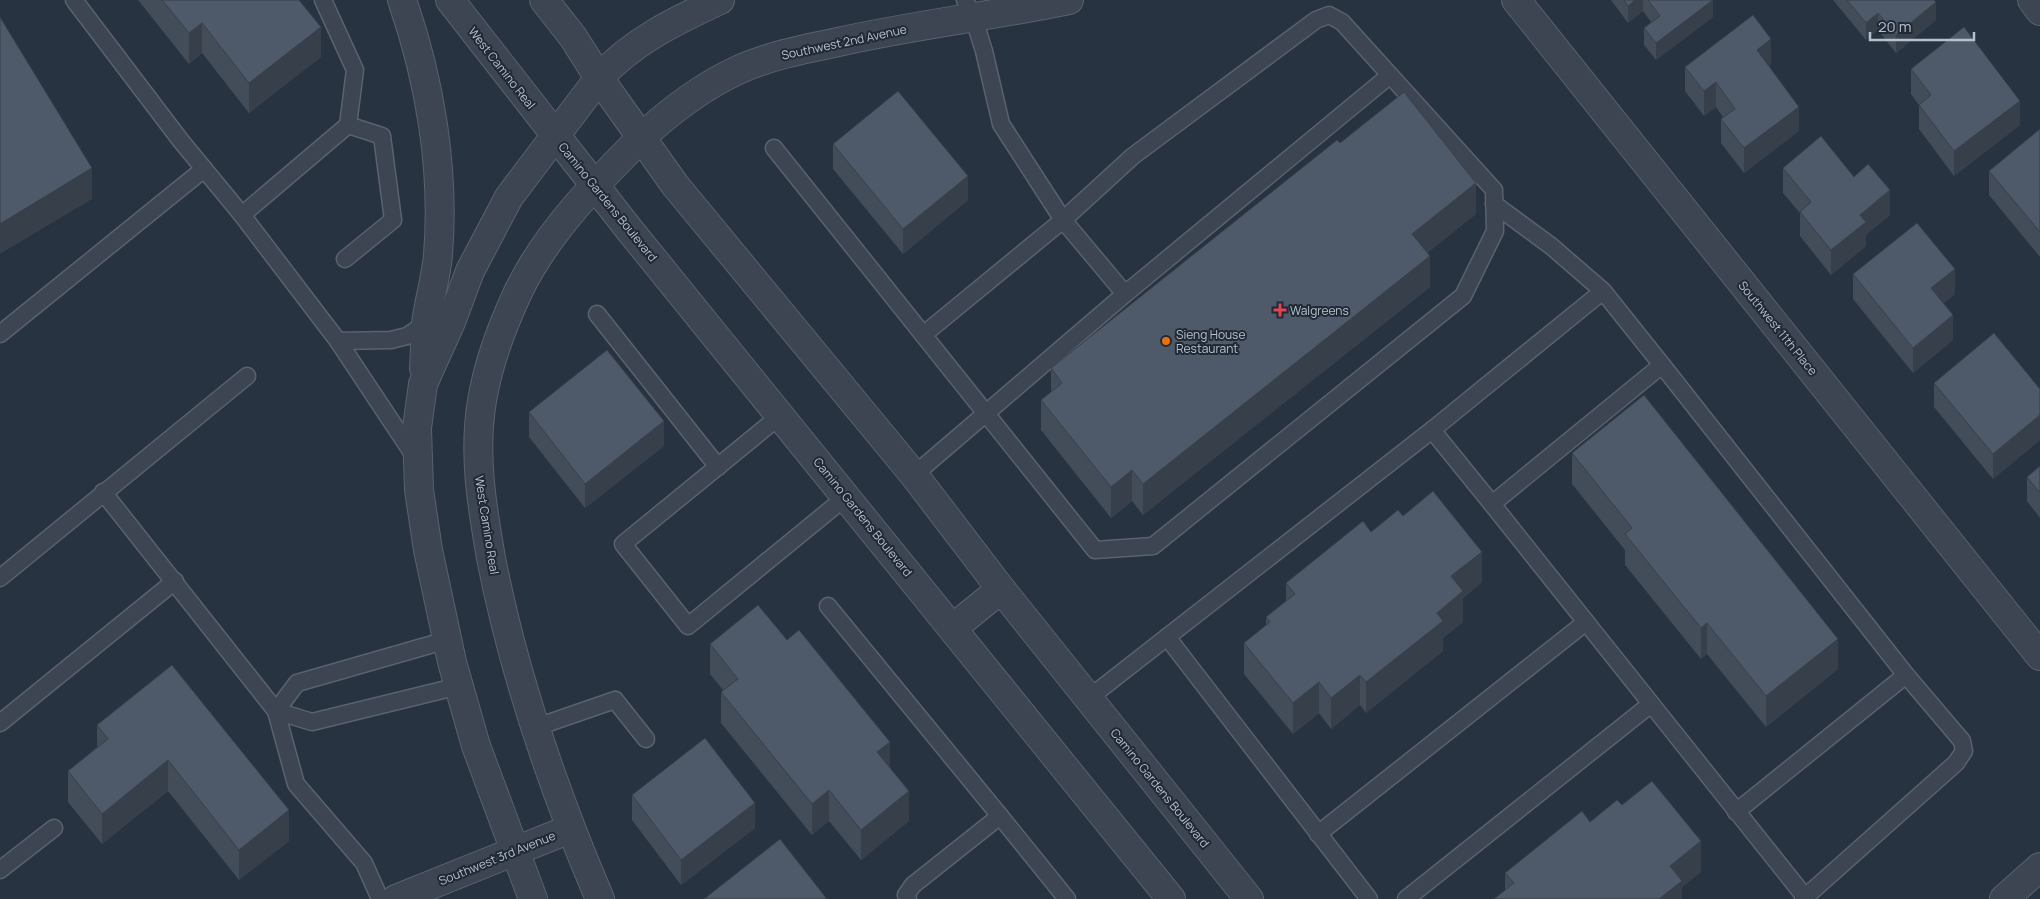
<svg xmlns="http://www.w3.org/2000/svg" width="2040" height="899" viewBox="0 0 2040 899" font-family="Manrope,sans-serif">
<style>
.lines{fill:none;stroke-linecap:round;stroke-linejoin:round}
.service-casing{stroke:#59626e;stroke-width:19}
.minor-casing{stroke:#59626e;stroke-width:30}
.tertiary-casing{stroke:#59626e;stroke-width:30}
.service{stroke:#3c4551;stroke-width:16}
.minor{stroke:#3c4551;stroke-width:28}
.tertiary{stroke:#3c4551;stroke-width:28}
.wall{fill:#434d5a}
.shaded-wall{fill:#373f4a}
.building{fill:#4e5a69;stroke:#373f4a}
.health-dot{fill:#e0444e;stroke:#202936;stroke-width:2}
.food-dot{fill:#e8710a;stroke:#202936;stroke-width:2}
.labels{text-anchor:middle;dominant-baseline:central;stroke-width:4;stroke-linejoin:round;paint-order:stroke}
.street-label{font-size:12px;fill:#b8c0cb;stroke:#202936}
.poi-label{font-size:12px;fill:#b8c0cb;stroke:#202936;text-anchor:start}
</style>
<rect width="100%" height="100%" fill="#273341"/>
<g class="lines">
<defs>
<g id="service">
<path d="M74 0 181 141 242 215 348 125 355 70 323 0"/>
<path d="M774 148C881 282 988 416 1095 550L1153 546 1463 296 1495 231 1494 190 1342 22 1329 15 1316 20 1133 156 1063 220 923 335"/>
<path d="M1494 204 1551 246 1603 291 1432 430 1492 504 1662 365 1603 291"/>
<path d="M242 215 338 341 415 457"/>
<path d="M345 259 393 220 382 136 348 125"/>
<path d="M1125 294 1389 76"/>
<path d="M597 314 718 467"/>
<path d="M0 334 204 169"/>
<path d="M338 341 391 340 407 336 426 323"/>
<path d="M1662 365 1906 675 1962 741 1964 751 1956 763 1803 899"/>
<path d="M781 415 623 544 688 626 847 496"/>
<path d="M914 475 1125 294 1063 220 1001 124 984 51 973 16 965 0"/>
<path d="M103 492 276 711 296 784 364 863 380 899"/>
<path d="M1492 504 1805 897"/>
<path d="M0 578 247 376"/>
<path d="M828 606 1000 816"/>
<path d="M1167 637 1369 899"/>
<path d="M1089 698 1432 430"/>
<path d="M276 711 297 683 447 640"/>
<path d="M276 711 312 722 459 686"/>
<path d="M0 723 175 581"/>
<path d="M534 728 615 700 646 739"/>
<path d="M1736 812 1906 675"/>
<path d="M1318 834 1586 622"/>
<path d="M0 870 54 828"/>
<path d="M908 899 906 895 913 885 1000 816 1067 899"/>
<path d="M1406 899 1651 704"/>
</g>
<g id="minor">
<path d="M1516 0 2040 656"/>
<path d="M2032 0 2040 11"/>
<path d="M599 78C633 41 675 21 720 0"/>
<path d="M641 138C670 111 700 88 736 71 768 56 804 49 838 42 914 25 992 16 1069 0"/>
<path d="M396 899 570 829"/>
<path d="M2004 899 2040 867"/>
</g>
<g id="tertiary">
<path d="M402 0C430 80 445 170 438 255 436 278 429 300 426 323 425 338 425 353 424 368"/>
<path d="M450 0 628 228 1171 899"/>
<path d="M544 0 573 37 599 78 675 185 914 475 1001 589 1249 899"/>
<path d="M953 628 1001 589"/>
<path d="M533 899 476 746 452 662 428 550 419 490 417 428 423 384 451 322 470 271 509 197 599 78"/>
<path d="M600 899C553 789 514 676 491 558 482 506 473 454 482 401 488 364 503 324 519 290 548 231 595 184 641 138"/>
</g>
</defs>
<!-- service casing -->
<use href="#service" class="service-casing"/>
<!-- minor casing -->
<use href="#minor" class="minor-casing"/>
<!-- tertiary casing -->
<use href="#tertiary" class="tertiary-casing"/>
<!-- service -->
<use href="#service" class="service"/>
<!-- minor -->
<use href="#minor" class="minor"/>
<!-- tertiary -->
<use href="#tertiary" class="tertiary"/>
</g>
<!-- wall -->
<g class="wall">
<path d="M138 0H299L321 57 249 113 202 53 189 64Z"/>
<path d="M1611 0H1713V17L1656 60 1644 45V28L1651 22 1643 11 1628 23Z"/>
<path d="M1833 0H1934L1936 20 1896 53 1878 30 1866 40Z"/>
<path d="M1771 64 1769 65 1799 131 1744 173 1721 143V119L1723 117 1716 107 1704 116 1685 91V67Z"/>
<path d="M1911 69 2020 125 1954 176 1919 129V105L1911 94Z"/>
<path d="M2040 129V257L1989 195V171Z"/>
<path d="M1340 143 1476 214 1427 253 1430 287 1143 515 1132 501 1111 518 1041 430V400L1051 392V368Z"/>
<path d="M833 144 968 200 903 254 833 169Z"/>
<path d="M1783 168 1854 177 1890 215 1866 235V246L1831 275 1800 236V213L1783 193Z"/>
<path d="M1853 274 1955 294 1944 303 1953 340 1913 373 1853 299Z"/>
<path d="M1934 383 2040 389V440L1993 479 1934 407Z"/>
<path d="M529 412 664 446 585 508 529 437Z"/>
<path d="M1572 453 1838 669 1766 727 1707 654 1701 659 1625 565V550L1572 484Z"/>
<path d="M2040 466V518L2027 501V477Z"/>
<path d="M1403 516 1482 582 1463 598V622L1443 638V651L1366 713 1360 705 1331 729 1319 713 1293 734 1244 674V643L1266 625V617L1286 601V583Z"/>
<path d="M710 644 890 767 909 821 861 860 829 821 812 835 721 723V692L723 690 710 674Z"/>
<path d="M172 665 289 841 239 880 168 791 102 844 68 802V771L97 747V725Z"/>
<path d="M632 795 755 828 681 885 632 820Z"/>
<path d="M1622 805 1701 872 1682 887V899L1505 890V873Z"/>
</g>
<!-- shaded-wall -->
<g class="shaded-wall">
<path d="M1635 0H1643V11L1628 23V6Z"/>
<path d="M1713 0V17L1656 60V43Z"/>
<path d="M1936 2V20L1896 53V35Z"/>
<path d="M1878 13V30L1866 40V23Z"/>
<path d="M202 23V53L189 64V33Z"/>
<path d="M321 27V57L249 113V83Z"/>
<path d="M1771 39V64L1757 74V50Z"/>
<path d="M1716 82V107L1704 116V91Z"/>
<path d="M2020 101V125L1954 176V151Z"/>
<path d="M1799 107V131L1744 173V148Z"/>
<path d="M92 168V199L0 254V224Z"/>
<path d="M968 176V200L903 254V229Z"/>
<path d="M1476 183V214L1412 265V234Z"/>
<path d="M1890 190V215L1866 235V246L1831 275V250L1860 215Z"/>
<path d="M1430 256V287L1143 515V484Z"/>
<path d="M1955 269V294L1931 313V288Z"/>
<path d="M1953 315V340L1913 373V348Z"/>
<path d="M2040 415V440L1993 479V454Z"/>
<path d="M664 421V446L585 508V484Z"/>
<path d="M1132 470V501L1111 518V487Z"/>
<path d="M1482 552V582L1463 598V622L1443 638V651L1366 713V682L1437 613 1451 576Z"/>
<path d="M1707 623V654L1701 659V628Z"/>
<path d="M1838 639V669L1766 727V696Z"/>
<path d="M1360 675V705L1331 729V698Z"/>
<path d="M1319 682V713L1293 734V703Z"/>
<path d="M890 742V773L877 752Z"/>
<path d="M168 760V791L102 844V814Z"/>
<path d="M829 790V821L812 835V804Z"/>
<path d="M909 791V821L861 860V830Z"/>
<path d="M755 803V828L681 885V860Z"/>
<path d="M289 810V841L239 880V850Z"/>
<path d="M1701 841V872L1682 887V899H1659L1670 866Z"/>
</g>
<!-- building -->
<g class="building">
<path d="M162 0H299L321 27 249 83 202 23 189 33Z"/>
<path d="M1624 0H1635L1628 6Z"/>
<path d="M1648 0H1713L1656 43 1644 28 1660 16Z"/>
<path d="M1847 0H1934L1936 2 1896 35 1878 13 1866 23Z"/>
<path d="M1753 15 1771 39 1757 50 1799 107 1744 148 1721 119 1735 109 1716 82 1704 91 1685 67Z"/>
<path d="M0 17 92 168 0 224Z"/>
<path d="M1964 27 2020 101 1954 151 1919 105 1931 95 1911 69Z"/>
<path d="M898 91 968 176 903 229 833 144Z"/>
<path d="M1404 92 1476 183 1412 234 1430 256 1143 484 1132 470 1111 487 1041 400 1062 383 1051 368 1337 140 1340 143Z"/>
<path d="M2040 129V232L1989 171Z"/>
<path d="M1821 136 1854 177 1868 164 1890 190 1860 215 1866 222 1831 250 1800 212 1811 202 1783 168Z"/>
<path d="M1917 223 1955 269 1931 288 1953 315 1913 348 1853 274Z"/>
<path d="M1994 333 2040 389V415L1993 454 1934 383Z"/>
<path d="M607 350 664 421 585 484 529 412Z"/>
<path d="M1644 395 1838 639 1766 696 1707 623 1701 628 1625 534 1632 528 1572 453Z"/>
<path d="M2040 466V493L2027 477Z"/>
<path d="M1433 491 1482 552 1451 576 1463 591 1437 613 1443 621 1366 682 1360 675 1331 698 1319 682 1293 703 1244 643 1270 622 1266 617 1295 594 1286 583 1363 521 1371 532 1398 510 1403 516Z"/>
<path d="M758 605 787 640 799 630 890 742 877 752 909 791 861 830 829 790 812 804 721 692 738 679 710 644Z"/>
<path d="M172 665 289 810 239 850 168 760 102 814 68 771 108 739 97 725Z"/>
<path d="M705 738 755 803 681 860 632 795Z"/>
<path d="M1652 781 1701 841 1670 866 1682 881 1659 899H1494L1514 883 1505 873 1582 811 1590 822 1617 800 1622 805Z"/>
<path d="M780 839 827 899H704Z"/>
</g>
<!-- markers -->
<path class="health-dot" d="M1277.5 302.5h5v5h5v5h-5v5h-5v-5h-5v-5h5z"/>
<circle class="food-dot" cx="1166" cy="341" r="5"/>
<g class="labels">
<!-- street labels -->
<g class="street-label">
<text transform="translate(844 42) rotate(-12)">Southwest 2nd Avenue</text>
<text transform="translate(502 68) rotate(52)">West Camino Real</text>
<text transform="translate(608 202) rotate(51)">Camino Gardens Boulevard</text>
<text transform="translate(1778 328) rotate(51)">Southwest 11th Place</text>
<text transform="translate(863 517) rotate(51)">Camino Gardens Boulevard</text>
<text transform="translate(487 525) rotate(81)">West Camino Real</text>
<text transform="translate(1160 788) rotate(51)">Camino Gardens Boulevard</text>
<text transform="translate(497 858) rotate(-22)">Southwest 3rd Avenue</text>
</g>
<!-- poi labels -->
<g class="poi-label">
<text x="1290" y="310">Walgreens</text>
<text x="1176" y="334">Sieng House<tspan x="1176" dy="14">Restaurant</tspan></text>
</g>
</g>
<!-- scale -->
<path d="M1870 32v8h104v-8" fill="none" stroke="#b8c0cb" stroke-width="2.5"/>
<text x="1878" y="32" font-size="15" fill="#b8c0cb" stroke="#202936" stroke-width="4" paint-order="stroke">20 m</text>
</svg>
